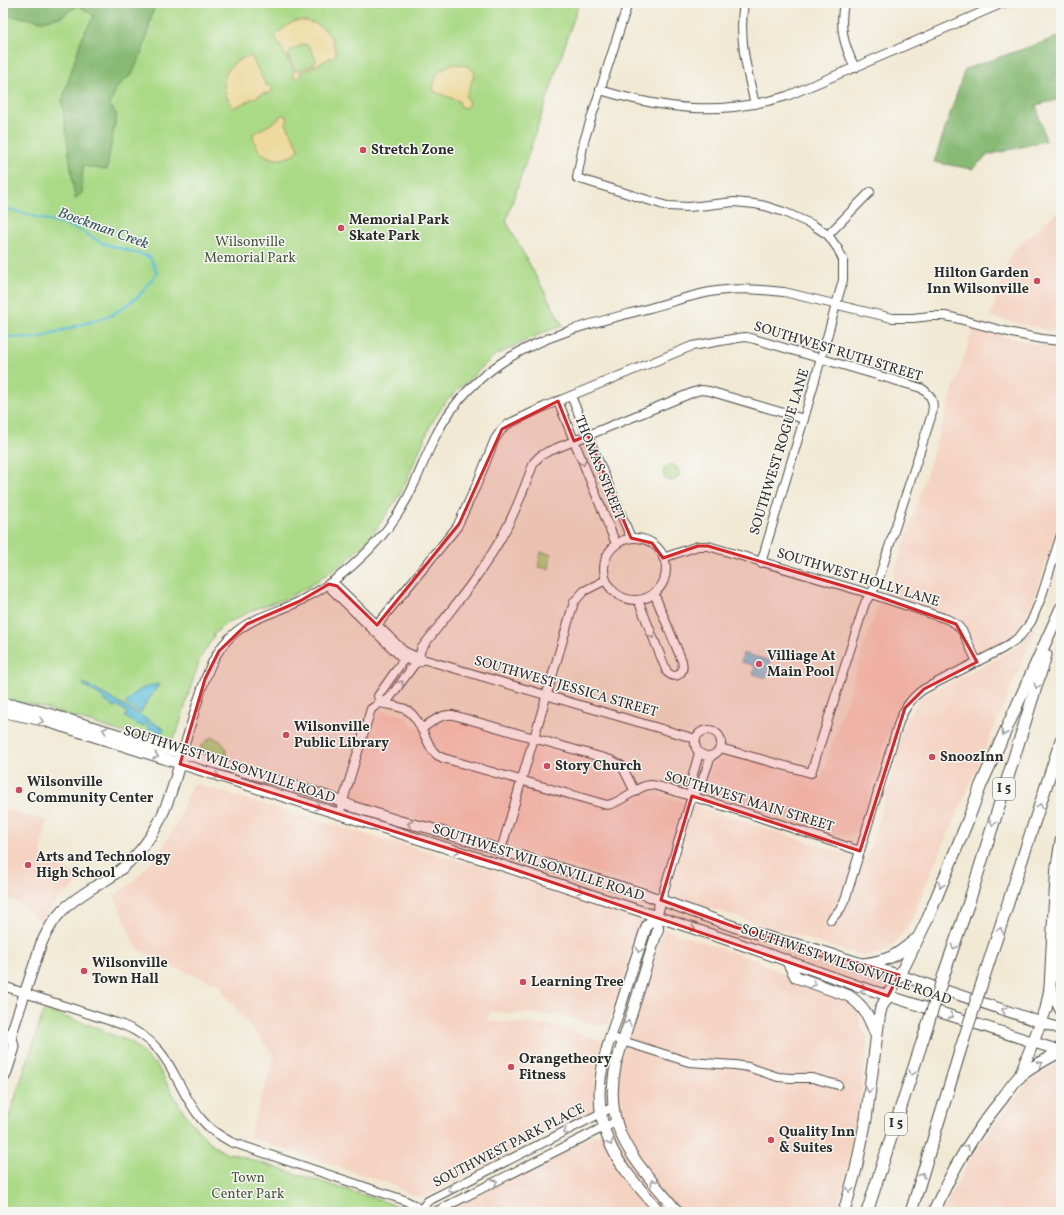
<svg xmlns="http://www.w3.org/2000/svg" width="1064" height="1215" viewBox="0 0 1064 1215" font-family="Vollkorn,serif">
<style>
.built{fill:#f5d3c2}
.green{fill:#abda87;stroke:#6b8259}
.forest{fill:#88ba74;stroke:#5a7250}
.sand{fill:#eeda9e;stroke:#8c8264;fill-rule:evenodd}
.water{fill:#5ebfdd;stroke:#447584}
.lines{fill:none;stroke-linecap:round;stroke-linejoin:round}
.stream{stroke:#5ebfdd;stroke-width:2.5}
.minor-casing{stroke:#494844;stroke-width:10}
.major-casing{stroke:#494844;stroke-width:12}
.highway-casing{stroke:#494844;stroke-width:13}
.minor{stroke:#fff;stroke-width:8}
.major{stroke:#fff;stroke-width:10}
.highway{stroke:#fff;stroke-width:11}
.highway-bridge-casing{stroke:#494844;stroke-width:13;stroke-linecap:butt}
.highway-bridge{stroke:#fff;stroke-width:11}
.oneway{stroke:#a0a0a0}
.marked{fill:#d62828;fill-opacity:0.2;stroke:#d62828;stroke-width:3;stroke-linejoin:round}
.poi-dot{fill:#d1495b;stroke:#f6f6f2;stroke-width:1.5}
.labels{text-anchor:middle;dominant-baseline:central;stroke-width:3;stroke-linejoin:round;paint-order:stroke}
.shield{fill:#f6f6f2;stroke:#686867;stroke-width:1}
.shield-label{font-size:13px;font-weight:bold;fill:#2b2b2b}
.poi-label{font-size:14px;font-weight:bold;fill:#2b2b2b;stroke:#f6f6f2;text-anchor:start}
.park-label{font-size:14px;fill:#4b5742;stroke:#f6f6f2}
.street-label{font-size:14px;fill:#2b2b2b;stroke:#f6f6f2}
.water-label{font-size:15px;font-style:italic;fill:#3a5760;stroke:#f6f6f2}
</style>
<rect width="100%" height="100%" fill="#f6f6f2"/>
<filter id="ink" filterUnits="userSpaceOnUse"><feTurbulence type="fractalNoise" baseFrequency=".025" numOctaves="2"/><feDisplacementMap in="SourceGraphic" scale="8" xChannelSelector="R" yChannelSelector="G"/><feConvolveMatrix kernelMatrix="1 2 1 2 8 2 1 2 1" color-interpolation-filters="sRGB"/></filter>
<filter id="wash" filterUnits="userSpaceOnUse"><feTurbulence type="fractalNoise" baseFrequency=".012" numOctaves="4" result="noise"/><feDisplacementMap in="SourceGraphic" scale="16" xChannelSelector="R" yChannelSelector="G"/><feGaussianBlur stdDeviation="0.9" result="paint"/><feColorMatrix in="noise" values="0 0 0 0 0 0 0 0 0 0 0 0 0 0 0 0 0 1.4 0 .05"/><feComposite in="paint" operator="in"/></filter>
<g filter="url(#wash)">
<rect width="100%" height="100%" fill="#f1e9d4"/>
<!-- built -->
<g class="built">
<path d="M1057 212 1061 214V332L1046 330 990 317 1012 252Z"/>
<path d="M973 329 1038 345 1061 347V520L1027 619 1019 632 1005 643 930 678 915 688 904 699 897 711 887 738 860 825 855 833 849 836H843L709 793 706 789V786L712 765 723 757 727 752 820 780 878 604 888 593Z"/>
<path d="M1033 627 1036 629 964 799 933 867 913 918 903 933 894 943 880 954 869 956 858 955 762 925 647 888 358 802 354 797V792L377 713 381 710 406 716 411 725 428 730 448 719 616 769 625 786 672 798 704 809 866 860 898 757 897 750 900 738 907 718 921 697 996 659 1009 651 1022 641Z"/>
<path d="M197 784 311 819 531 880 637 915 641 920V926L610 1019 606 1024 600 1026 561 1015 490 1012 487 1021 554 1026 600 1040 602 1043 601 1046 597 1060 594 1081 595 1108 591 1112 427 1195 420 1197 412 1195 390 1184 249 1137 274 1058 272 1053 221 990 223 986 160 962 142 952 135 945 114 896 133 882 159 853 176 825 190 788 192 785Z"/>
<path d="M3 808 46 821 47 824 41 848 42 856 47 862 78 874 80 878V882L53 904 40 921 15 901 3 897Z"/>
<path d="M665 930 715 946 755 960 794 979 846 998 860 1010 859 1019 862 1029 868 1037 862 1089 844 1183 837 1212H442L595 1135 621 1125 616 1107 618 1068 662 933Z"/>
<path d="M1057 1064H1061V1212H941L974 1152 1027 1083 1033 1078Z"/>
</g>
<!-- green -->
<g class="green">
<path d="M3 3H579L506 221 563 326 544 332 494 356 445 402 430 426 401 493 394 503 374 532 360 548 346 561 308 587 287 598 255 609 234 620 229 621 214 634 213 638 204 652 200 659 191 686 177 733 173 739 171 740 138 737 35 705 3 699Z"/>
<circle cx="671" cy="473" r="8"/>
<path d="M541 552 551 554 549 569 538 567Z"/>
<path d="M212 737C222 740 228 747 226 758L207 752 200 747 207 740Z"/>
<path d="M44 1010 102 1029 101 1031 131 1042 144 1054 153 1064 155 1062C169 1086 190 1129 212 1143V1145L229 1155 230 1153 398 1206 396 1212H3V1135Z"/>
</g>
<!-- forest -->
<g class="forest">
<path d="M9 3H155L144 47 132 75 127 78 116 89 110 105 117 115 112 138 107 170 83 166 82 193 75 199 62 101 82 37 94 16 78 5 61 17 42 21 7 15V4Z"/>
<path d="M1061 36V99L1036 105 1046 141 988 155 972 169 934 162 965 69Z"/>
</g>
<!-- sand -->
<g class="sand">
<path d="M296 21C311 19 328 27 333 42 335 46 335 51 336 55L301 73 300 77 298 78 293 76 294 71 275 36C281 30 288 24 296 21ZM304 44 309 46 316 60 314 64 300 71 295 70 288 56 291 50Z"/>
<path d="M251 56 266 85 270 86 273 91 268 94 264 93 234 108C216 88 223 61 251 56Z"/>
<path d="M452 64C462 64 469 65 475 73L466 97 469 103 467 107 465 108 460 106 459 101 433 91C434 76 438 70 452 64Z"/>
<path d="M284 114 288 119 286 123 299 149C297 151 295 154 292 155 279 164 260 157 255 143 254 140 253 137 253 134L278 120 280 116Z"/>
</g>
<!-- water -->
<g class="water">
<path d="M743 653 771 661 766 678 753 674 755 666 741 662Z"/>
<path d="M84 683 164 729 163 732 159 733 154 728 152 729 149 730 147 726 148 724 146 722 143 727 138 724V725L125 717 127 712 117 706 115 708 104 700V701L103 700 104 698 83 685Z"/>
<path d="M159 684 140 713 126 704C133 691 145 686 159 684Z"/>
</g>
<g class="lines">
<!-- stream -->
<path class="stream" d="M3 207 8 209 76 228 102 243 150 257 157 273 139 296 112 315 37 338 11 337 3 334"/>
</g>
</g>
<g filter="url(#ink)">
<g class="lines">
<defs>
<g id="minor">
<path d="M628 3 584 141 577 178 667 206 689 207 734 202 755 204 765 206 784 212 813 225 828 235 838 249 843 260V280L804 419 761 563"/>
<path d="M744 3C738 37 747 71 755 104"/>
<path d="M844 3C839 28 844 45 855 68"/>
<path d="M600 90C667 110 720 116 787 96 859 66 931 35 1003 3"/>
<path d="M828 235 870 192"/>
<path d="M571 396 631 538"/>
<path d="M558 401 616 544"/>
<circle cx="635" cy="569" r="31"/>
<path d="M663 558 698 546H708L871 594 947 619 956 624 963 632 977 662"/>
<path d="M329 584 337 586 404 651 419 658 696 739"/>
<path d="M329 584 332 590 400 656 416 663 420 662"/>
<path d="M638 600 667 672C676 681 685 673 682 661L654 593"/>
<path d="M373 630 457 527 477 484 495 439 502 429 508 424 546 406 692 346 738 338 746 337 754 339 921 388C933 396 935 404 931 417L877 584 865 603 811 773 720 748"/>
<path d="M380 703C388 705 397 706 405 709 420 717 424 738 433 751L437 755 443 758 607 805C622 803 637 785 651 785 655 785 660 787 664 788L750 814 860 851"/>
<path d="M380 703 378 696 402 662 408 656"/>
<path d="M421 729C431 723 441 713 453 715L611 760 622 766 635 792"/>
<circle cx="708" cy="743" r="13"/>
<path d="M182 754C186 739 191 725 195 710 204 682 212 650 237 631 256 616 279 612 300 601 324 589 347 572 366 553 386 533 404 508 415 482 426 458 434 434 450 412 465 391 485 373 507 359 550 332 602 321 650 308 675 301 700 292 726 290 746 288 764 290 784 292L892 318H913L931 316H945L955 318 1012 333 1042 339 1061 341"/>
<path d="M692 796 690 785 699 753"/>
<path d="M339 814 371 709 380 703 389 699 419 658 421 649C447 615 475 582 497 545 512 521 524 489 534 462L540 456 547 452 694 392 701 390 709 391 804 419"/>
<path d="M501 850 574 602 584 591 606 580"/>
<path d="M661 900 692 796 700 787 711 756"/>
<path d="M831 920 841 908 846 897 898 725C903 710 910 698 924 689L1002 649 1014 641 1021 635 1031 622 1041 598 1061 535"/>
<path d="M3 986 123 1025C174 1046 172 1084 202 1120 210 1130 220 1136 231 1142L404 1200 414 1205 421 1211"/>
<path d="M610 1037 689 1062 735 1065 748 1067 778 1077 791 1078H812L838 1085"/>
<path d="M419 1212 428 1201 613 1107"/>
<path d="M435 1212 598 1130 616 1122"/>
</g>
<g id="major">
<path d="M3 704 17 705 50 714 169 750 195 757 241 771 283 782 332 798 354 807 399 821 429 828 644 894 735 927 772 938 805 946 899 975 1061 1029"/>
<path d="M3 712 45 721 501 865 737 943 858 986 1061 1051"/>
<path d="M661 900 656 917 658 929 616 1064C601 1133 638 1163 678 1212"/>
<path d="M656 917 647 925C638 952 629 979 621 1005 605 1053 588 1094 610 1144 621 1170 643 1191 660 1212"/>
<path d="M3 1078 5 1076 14 1049 11 1035 41 944C55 913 67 904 94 887 101 883 109 879 115 874 156 843 169 805 181 758"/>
</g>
<g id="highway">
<path d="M787 960 796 977 849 996C865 1007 869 1017 876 1035"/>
<path d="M864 964C889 960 895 957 915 940"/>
<path d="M946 968 969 902 1046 655"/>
<path d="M983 980 1061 740"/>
<path d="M1050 988 1061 1010"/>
<path d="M1019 1078 1046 1009 1050 988 1054 909 1057 866 1061 841"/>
<path d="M844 1212 856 1169 866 1119 879 1018 881 1008 904 967 928 918 968 820 981 785 1061 608"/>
<path d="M867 1212 924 1036"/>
<path d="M911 1212 961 1048"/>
<path d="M934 1212C951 1171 974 1133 1002 1099 1007 1092 1013 1083 1019 1077 1031 1067 1047 1059 1061 1051"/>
</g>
</defs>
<!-- minor casing -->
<use href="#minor" class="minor-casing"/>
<!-- major casing -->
<use href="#major" class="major-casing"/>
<!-- highway casing -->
<use href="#highway" class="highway-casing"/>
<!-- minor -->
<use href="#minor" class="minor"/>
<!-- major -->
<use href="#major" class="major"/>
<!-- highway -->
<use href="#highway" class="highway"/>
<defs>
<g id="highway-bridge">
<path d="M924 1036 946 968"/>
<path d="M961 1048 983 980"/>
</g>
</defs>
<!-- highway-bridge casing -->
<use href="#highway-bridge" class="highway-bridge-casing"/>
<!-- highway-bridge -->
<use href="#highway-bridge" class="highway-bridge"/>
</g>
<!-- one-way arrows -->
<defs><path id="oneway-chevron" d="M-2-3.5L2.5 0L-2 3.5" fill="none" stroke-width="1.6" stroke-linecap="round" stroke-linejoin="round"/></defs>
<g class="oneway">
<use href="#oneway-chevron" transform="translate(583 463) rotate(68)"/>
<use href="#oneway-chevron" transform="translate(652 636) rotate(68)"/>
<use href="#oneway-chevron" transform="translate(401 683) rotate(-53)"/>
<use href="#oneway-chevron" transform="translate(1037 686) rotate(108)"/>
<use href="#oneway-chevron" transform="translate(41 721) rotate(14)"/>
<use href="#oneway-chevron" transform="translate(105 730) rotate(-162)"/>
<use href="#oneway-chevron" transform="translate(1004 733) rotate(115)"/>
<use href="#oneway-chevron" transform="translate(156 756) rotate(17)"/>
<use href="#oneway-chevron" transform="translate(217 776) rotate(17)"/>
<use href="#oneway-chevron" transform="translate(1040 806) rotate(-72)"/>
<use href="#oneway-chevron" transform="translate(318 807) rotate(18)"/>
<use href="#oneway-chevron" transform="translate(993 823) rotate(107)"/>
<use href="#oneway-chevron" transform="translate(410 824) rotate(-166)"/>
<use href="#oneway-chevron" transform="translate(457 851) rotate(17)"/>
<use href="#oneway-chevron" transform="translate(941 885) rotate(113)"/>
<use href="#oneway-chevron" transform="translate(580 891) rotate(18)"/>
<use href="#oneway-chevron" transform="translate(693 929) rotate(19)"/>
<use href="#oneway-chevron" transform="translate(1000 930) rotate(-72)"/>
<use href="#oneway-chevron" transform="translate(954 947) rotate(109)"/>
<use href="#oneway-chevron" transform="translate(639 950) rotate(108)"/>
<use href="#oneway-chevron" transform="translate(814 984) rotate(18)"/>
<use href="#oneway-chevron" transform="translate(863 988) rotate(18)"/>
<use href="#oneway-chevron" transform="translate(1004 1010) rotate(-161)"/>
<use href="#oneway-chevron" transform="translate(951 1016) rotate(18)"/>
<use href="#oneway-chevron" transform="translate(628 1023) rotate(-73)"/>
<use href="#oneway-chevron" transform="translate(1040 1064) rotate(-33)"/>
<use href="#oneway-chevron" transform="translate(912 1073) rotate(108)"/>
<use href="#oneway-chevron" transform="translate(869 1090) rotate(99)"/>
<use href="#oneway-chevron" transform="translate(566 1132) rotate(153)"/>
<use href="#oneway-chevron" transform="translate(610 1143) rotate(67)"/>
<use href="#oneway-chevron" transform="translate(967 1147) rotate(-57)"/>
<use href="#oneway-chevron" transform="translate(922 1175) rotate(-73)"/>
<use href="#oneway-chevron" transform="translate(495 1182) rotate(-27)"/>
<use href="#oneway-chevron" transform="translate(653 1182) rotate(-129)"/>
<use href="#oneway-chevron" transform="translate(450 1190) rotate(153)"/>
<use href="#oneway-chevron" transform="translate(850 1190) rotate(105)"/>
</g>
</g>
<!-- marked area -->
<path class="marked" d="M558 401 574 441 588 435 631 538 652 543 663 558 698 546H708L871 594 956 624 977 662 924 689 905 708 860 851 692 796 661 900 735 927 899 975 888 996 501 865 180 764 205 679 219 651 247 624 300 601 329 584 337 586 377 625 459 524 502 429Z"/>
<!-- markers -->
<g class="poi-dot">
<circle cx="363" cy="150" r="4"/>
<circle cx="341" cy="228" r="4"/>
<circle cx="1037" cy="281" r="4"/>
<circle cx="759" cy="664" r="4"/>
<circle cx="286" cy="735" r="4"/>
<circle cx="932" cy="757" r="4"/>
<circle cx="547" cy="766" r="4"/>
<circle cx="19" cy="790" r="4"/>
<circle cx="28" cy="865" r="4"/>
<circle cx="84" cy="971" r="4"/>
<circle cx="523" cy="982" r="4"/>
<circle cx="511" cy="1067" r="4"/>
<circle cx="771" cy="1140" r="4"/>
</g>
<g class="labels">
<!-- shield labels -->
<g class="shield">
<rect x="993" y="778" width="22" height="22" rx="3"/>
<rect x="885" y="1113" width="22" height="22" rx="3"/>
</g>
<g class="shield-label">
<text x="1004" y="789">I 5</text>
<text x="896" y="1124">I 5</text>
</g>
<!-- poi labels -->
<g class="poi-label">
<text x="371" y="150">Stretch Zone</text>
<text x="349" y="220">Memorial Park<tspan x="349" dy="16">Skate Park</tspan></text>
<text x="1029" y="273" text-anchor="end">Hilton Garden<tspan x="1029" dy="16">Inn Wilsonville</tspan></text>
<text x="767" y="656">Villiage At<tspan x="767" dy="16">Main Pool</tspan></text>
<text x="294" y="727">Wilsonville<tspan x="294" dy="16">Public Library</tspan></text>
<text x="940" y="757">SnoozInn</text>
<text x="555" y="766">Story Church</text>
<text x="27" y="782">Wilsonville<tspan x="27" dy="16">Community Center</tspan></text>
<text x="36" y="857">Arts and Technology<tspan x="36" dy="16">High School</tspan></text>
<text x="92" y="963">Wilsonville<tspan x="92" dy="16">Town Hall</tspan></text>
<text x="531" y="982">Learning Tree</text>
<text x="519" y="1059">Orangetheory<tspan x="519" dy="16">Fitness</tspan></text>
<text x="779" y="1132">Quality Inn<tspan x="779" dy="16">&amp; Suites</tspan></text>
</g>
<!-- park labels -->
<g class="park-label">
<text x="250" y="242">Wilsonville<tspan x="250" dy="16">Memorial Park</tspan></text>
<text x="248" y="1178">Town<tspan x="248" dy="16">Center Park</tspan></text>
</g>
<!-- street labels -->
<g class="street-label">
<text transform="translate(838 352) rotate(17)">SOUTHWEST RUTH STREET</text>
<text transform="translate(780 452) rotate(-73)">SOUTHWEST ROGUE LANE</text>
<text transform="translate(599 468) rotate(68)">THOMAS STREET</text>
<text transform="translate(858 578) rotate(17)">SOUTHWEST HOLLY LANE</text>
<text transform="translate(566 687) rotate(16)">SOUTHWEST JESSICA STREET</text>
<text transform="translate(229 765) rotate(18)">SOUTHWEST WILSONVILLE ROAD</text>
<text transform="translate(749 802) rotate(17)">SOUTHWEST MAIN STREET</text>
<text transform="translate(538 863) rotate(18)">SOUTHWEST WILSONVILLE ROAD</text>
<text transform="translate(846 965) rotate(19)">SOUTHWEST WILSONVILLE ROAD</text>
<text transform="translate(509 1146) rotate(-27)">SOUTHWEST PARK PLACE</text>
</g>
<!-- water labels -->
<g class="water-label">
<text transform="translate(103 229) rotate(20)">Boeckman Creek</text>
</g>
</g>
<!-- margin -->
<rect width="1064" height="1215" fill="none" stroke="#f6f6f2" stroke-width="16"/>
</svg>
